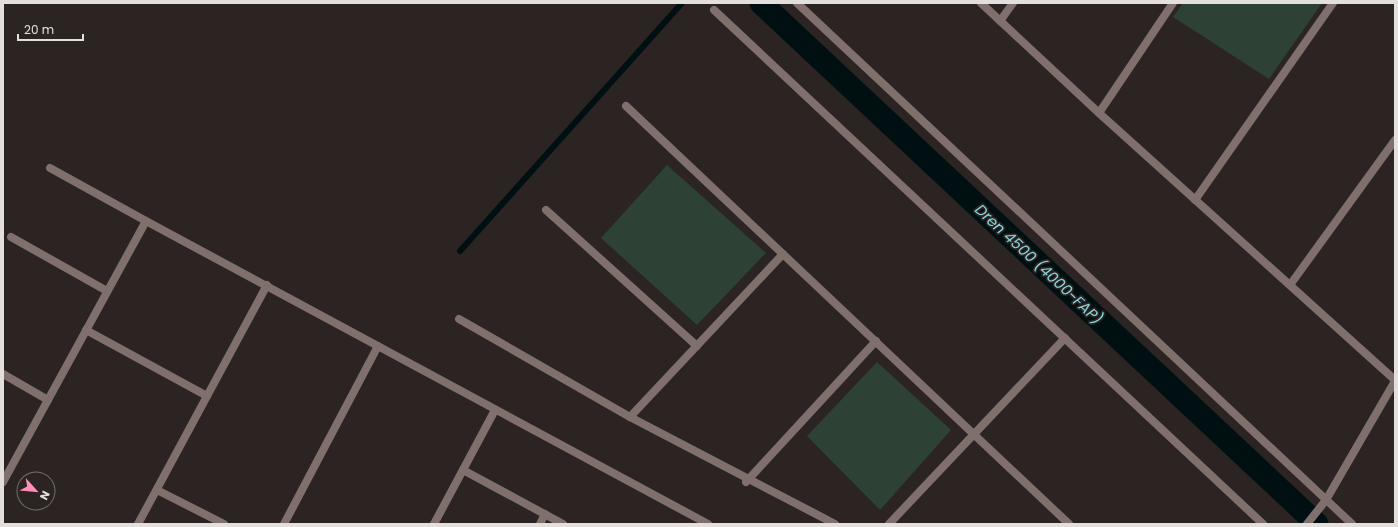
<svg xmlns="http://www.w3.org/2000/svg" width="1398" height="527" viewBox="0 0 1398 527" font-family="Poppins,sans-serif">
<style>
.green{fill:#2e4135}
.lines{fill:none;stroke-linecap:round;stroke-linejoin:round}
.stream{stroke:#001012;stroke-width:6}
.canal{stroke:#001012;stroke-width:23}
.street{stroke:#80706d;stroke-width:8}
.labels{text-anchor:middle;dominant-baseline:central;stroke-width:3.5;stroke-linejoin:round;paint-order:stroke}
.water-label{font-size:15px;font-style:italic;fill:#89d6df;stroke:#2b2422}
</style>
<rect width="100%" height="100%" fill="#2b2422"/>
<!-- green -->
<g class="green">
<path d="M1183 3H1322L1269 79 1173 17Z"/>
<path d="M667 165 766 253 697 325 601 238Z"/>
<path d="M877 362 951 430 880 510 807 436Z"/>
</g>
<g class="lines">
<!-- stream -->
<path class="stream" d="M460 251 682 3"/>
<!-- canal -->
<path class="canal" d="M761 3 1317 524"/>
<!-- street -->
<g class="street">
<path d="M797 3 1352 524"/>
<path d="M981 3 1099 113 1395 380"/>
<path d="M714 10 1263 524"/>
<path d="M1000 21 1013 3"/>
<path d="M626 106 1069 524"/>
<path d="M1099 113 1173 3"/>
<path d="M50 168 146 221 708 524"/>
<path d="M1195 200 1333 3"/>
<path d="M546 210 697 346"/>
<path d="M11 237 107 291"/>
<path d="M1290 285 1395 140"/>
<path d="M459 319 630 417 835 524"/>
<path d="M86 330 207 396"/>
<path d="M3 374 48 400"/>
<path d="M630 417 783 254"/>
<path d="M463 470 563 524"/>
<path d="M3 482 146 221"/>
<path d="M746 482 876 341"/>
<path d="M157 490 224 524"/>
<path d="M138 524 267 285"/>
<path d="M284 524 378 346"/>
<path d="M434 524 495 410"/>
<path d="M540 524 545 514"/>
<path d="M889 524 1065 338"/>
<path d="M1307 524 1326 500 1395 381"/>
</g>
</g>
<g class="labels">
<!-- water labels -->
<g class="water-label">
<text transform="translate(1039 264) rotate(43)">Dren 4500 (4000-FAP)</text>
</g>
</g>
<!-- border -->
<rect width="1398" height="527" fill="none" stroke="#e3dfdd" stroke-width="8"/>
<!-- north arrow -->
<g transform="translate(36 491) rotate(117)"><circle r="19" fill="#2b2422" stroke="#756f6d"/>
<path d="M0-3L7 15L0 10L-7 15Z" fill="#ff8eba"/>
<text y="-6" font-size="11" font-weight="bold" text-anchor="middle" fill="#e3dfdd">N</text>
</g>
<!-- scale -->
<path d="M18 34v6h65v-6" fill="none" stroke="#e3dfdd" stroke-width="2"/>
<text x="24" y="34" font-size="12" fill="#e3dfdd" stroke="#2b2422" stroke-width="3" paint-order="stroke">20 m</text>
</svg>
